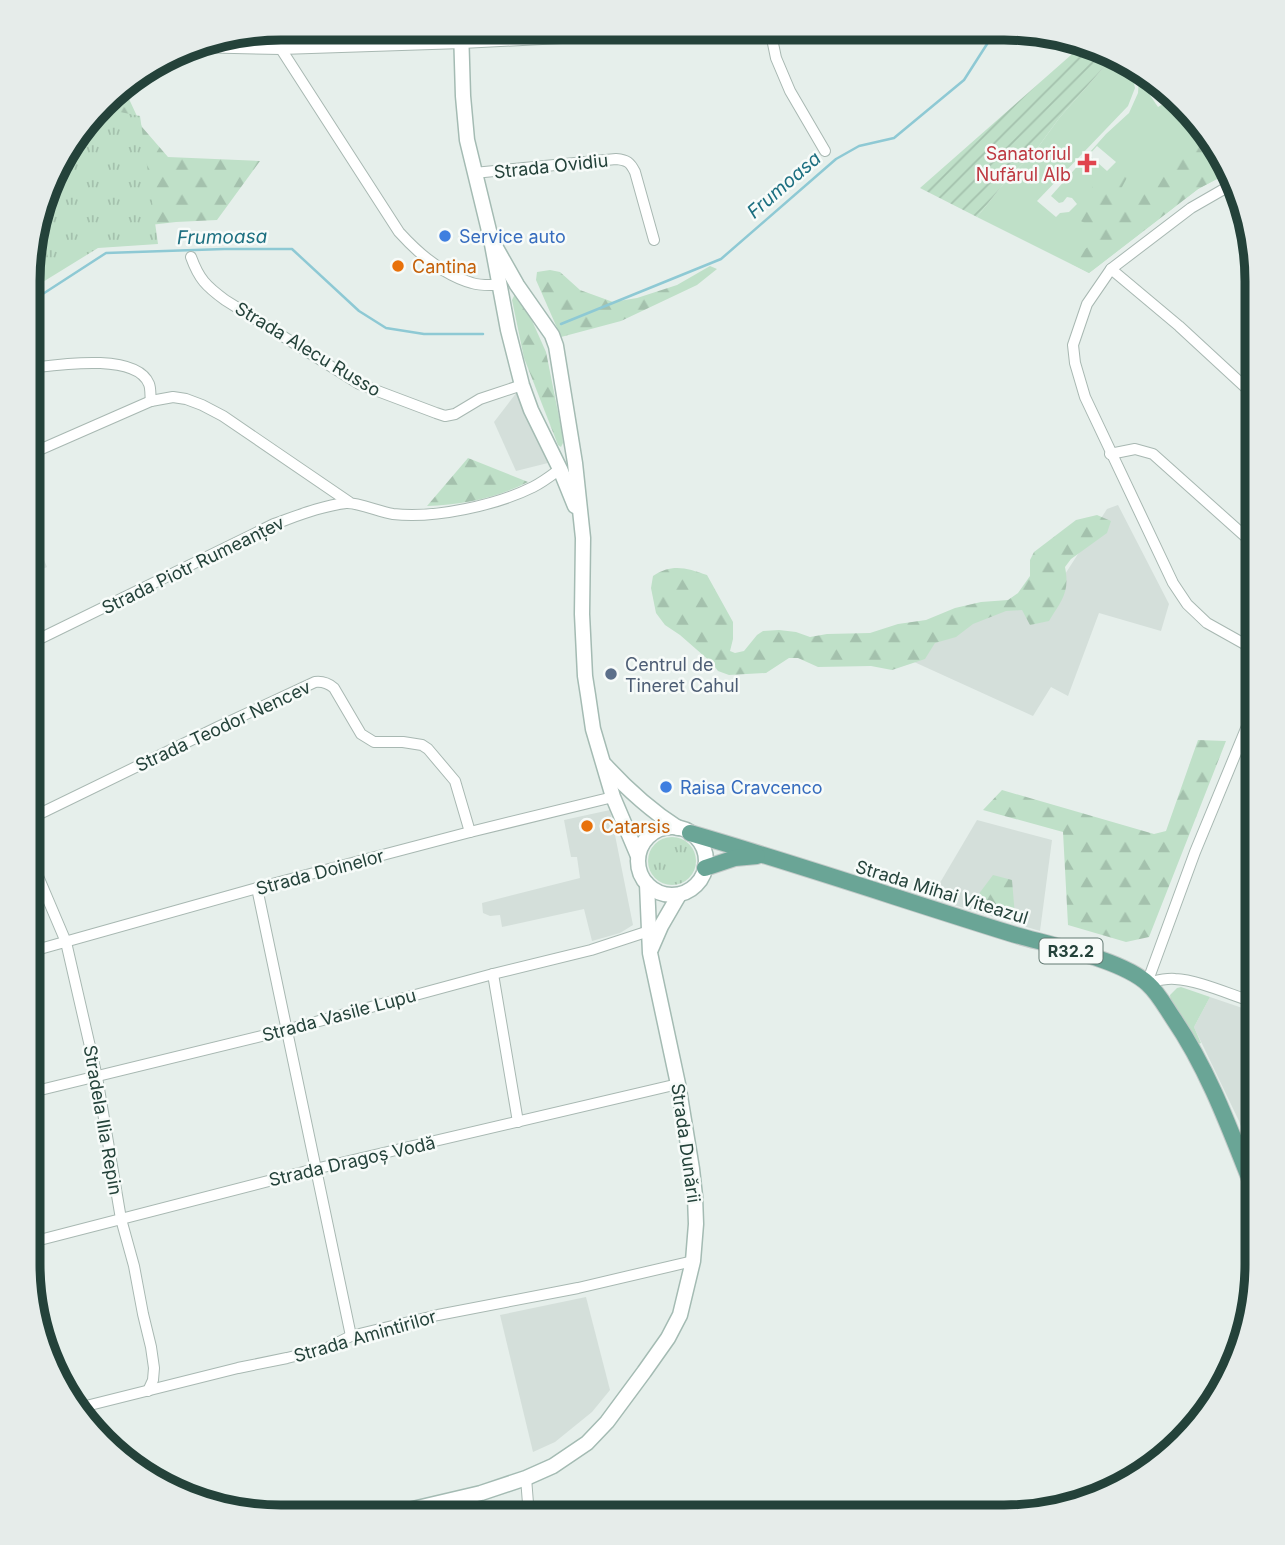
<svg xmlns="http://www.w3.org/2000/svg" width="1285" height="1545" viewBox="0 0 1285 1545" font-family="Inter,sans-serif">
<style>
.built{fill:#d4dfda}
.grass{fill:#bfe0c8;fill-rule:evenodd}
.forest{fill:url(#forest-firs)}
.park{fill:url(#park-tufts)}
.garden{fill:url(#garden-furrows)}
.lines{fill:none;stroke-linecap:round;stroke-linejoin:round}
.stream{stroke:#8ec9d4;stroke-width:2.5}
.minor-casing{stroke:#a8b8b2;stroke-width:12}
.secondary-casing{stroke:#a4bbb3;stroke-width:17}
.primary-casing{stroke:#c2cac8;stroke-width:18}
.minor{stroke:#fff;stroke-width:10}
.secondary{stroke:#fff;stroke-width:14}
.primary{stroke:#6aa596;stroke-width:16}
.health-dot{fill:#e0444e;stroke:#f7fbf9;stroke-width:2.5}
.shop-dot{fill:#3f7fe0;stroke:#f7fbf9;stroke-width:2.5}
.food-dot{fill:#e8710a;stroke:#f7fbf9;stroke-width:2.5}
.service-dot{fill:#5c6f8a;stroke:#f7fbf9;stroke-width:2.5}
.labels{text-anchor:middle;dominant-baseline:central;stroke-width:5;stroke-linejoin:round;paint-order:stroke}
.shield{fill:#f7fbf9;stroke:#637a73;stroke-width:2}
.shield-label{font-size:16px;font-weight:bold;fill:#24423a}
.health-label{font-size:18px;fill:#be3a42;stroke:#f7fbf9;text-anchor:end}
.street-label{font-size:18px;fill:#24423a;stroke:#f7fbf9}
.shop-label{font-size:18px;fill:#366cbe;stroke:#f7fbf9;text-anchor:start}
.food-label{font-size:18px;fill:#c56008;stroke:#f7fbf9;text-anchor:start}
.service-label{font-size:18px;fill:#4e5e75;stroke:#f7fbf9;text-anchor:start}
.water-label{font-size:19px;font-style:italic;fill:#1c6f80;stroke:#f7fbf9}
.rim{fill:none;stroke:#24423a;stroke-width:9}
</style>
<defs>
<pattern id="forest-firs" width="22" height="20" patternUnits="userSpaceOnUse" patternTransform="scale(1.75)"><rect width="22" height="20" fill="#bfe0c8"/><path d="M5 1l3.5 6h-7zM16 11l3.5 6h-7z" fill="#a4c1ad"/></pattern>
<pattern id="park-tufts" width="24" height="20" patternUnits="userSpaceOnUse" patternTransform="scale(1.75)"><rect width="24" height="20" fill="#bfe0c8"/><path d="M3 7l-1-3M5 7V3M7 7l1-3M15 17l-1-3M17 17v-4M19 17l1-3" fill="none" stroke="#a4c1ad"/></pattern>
<pattern id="garden-furrows" width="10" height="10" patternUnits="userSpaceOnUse" patternTransform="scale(1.75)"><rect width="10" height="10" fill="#bfe0c8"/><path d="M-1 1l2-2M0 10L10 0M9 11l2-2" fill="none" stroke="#a4c1ad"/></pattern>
</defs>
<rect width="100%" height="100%" fill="#e6efeb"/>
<!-- built -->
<g class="built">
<path d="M517 392 548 463 516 471 494 422Z"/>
<path d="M1118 505 1169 604 1161 631 1099 613 1068 696 1051 687 1033 716 912 661 950 626 1058 585 1107 509Z"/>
<path d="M30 526 47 567 30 575Z"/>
<path d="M610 810 633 925 620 933 592 941 584 909 502 927 500 915 490 916 483 913 482 903 580 878 577 857H571L564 820Z"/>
<path d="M977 820 1052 840 1040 931 931 898Z"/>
<path d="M1210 997 1257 1013 1256 1167 1239 1121 1194 1027Z"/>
<path d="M586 1297 610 1390 592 1412 555 1442 533 1452 500 1315Z"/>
<path d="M472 1502 473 1516H409Z"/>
</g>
<!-- grass -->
<g class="grass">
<path d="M1110 58 1130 65 1135 88 1128 106 1037 201 1056 217 1060 213 1069 212 1077 204 1072 198 1067 197 1063 202 1059 203 1051 196 1106 134 1129 113 1138 93 1139 79 1158 107 1171 99 1223 154 1228 173 1198 189 1089 273 977 217 1010 176 1033 154 1060 117 1105 66ZM1097 146 1116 162 1107 171 1089 155Z"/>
<path d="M1181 987 1210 997 1194 1027 1201 1043 1195 1045 1171 1003 1170 995 1177 988Z"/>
</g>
<!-- forest -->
<g class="forest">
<path d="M123 86 142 127 168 157 260 161 217 220 176 222 38 238 62 155 115 91Z"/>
<path d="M1205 135 1223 154 1228 173 1198 189 1089 273 1072 264 1079 253 1095 242 1092 227 1077 219 1090 190 1101 177 1111 174 1122 167 1131 170 1122 187 1115 197 1134 192 1149 177 1184 155 1197 141Z"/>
<path d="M710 266 717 269 697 285 621 321 561 337 536 280 537 272 550 270 560 272 580 290 613 302 637 298 677 285Z"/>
<path d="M515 294 521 296 546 352 562 432 563 443 561 447 558 445 524 358 512 300Z"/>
<path d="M468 458 528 482C496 498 463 505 427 506Z"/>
<path d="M1097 515 1111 521 1107 533 1071 559 1065 567C1070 592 1062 600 1049 621L1030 625 1022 610 1006 611 973 624 956 637 935 643 925 659 892 670 871 666 818 667 798 658H789L766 673 729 675 718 671 712 663 680 635 665 625 656 613 651 588 653 576C672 563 687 568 707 575L733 622V639L730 651 735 653 744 651 757 635 763 631 779 630 796 632 810 637 827 634 870 633 898 624 926 620 955 608 981 602 1008 600 1018 593 1030 576V560L1034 552 1076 520Z"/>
<path d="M1198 740 1226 741 1149 937 1126 942 1068 925 1063 832 983 810 1002 790 1154 834 1166 831Z"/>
<path d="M993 875 1012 880 1015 916 972 903Z"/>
</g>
<!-- park -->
<g class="park">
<path d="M120 112 140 116 158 244 98 248 38 285 30 287V248L62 155 95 114Z"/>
<circle cx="672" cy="861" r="24"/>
</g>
<!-- garden -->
<path class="garden" d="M1078 46 1110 58 1105 66 1060 117 1033 154 1010 176 977 217 920 188 1071 55Z"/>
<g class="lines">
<!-- stream -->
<g class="stream">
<path d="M30 299H35L106 253 224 249H292L359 311 386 328 424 334H483"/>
<path d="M561 324 721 259 836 159 859 146 894 138 964 80 996 30"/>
</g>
<defs>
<g id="minor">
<path d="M283 28 281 49 399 232C418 253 443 275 472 283 480 286 491 285 500 285"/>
<path d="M770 29 776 58 790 91 825 151"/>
<path d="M190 47 281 49 462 43 739 29"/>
<path d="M474 173 616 159C627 160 630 162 635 172L654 240"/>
<path d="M1231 185 1191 208 1111 269 1087 304 1073 345 1075 363 1085 397 1173 583 1187 604 1207 623 1257 651"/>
<path d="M191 257C199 279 206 286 225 300L359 384 436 413 445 416 455 414 480 399 522 385"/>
<path d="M1111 269 1179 326 1257 398"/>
<path d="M30 368C56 365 136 352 149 384 151 389 150 396 151 401"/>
<path d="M30 454 151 401 173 397 186 399 202 405 223 416 349 502"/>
<path d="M1110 454 1135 449 1153 454 1257 547"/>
<path d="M29 644 274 524C297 516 321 506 346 503 357 502 380 512 393 514 434 519 497 505 533 487 543 482 552 475 560 469"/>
<path d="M29 819 218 727 315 682C323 681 328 683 334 688L361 734 374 742H403L422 745 428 749 455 781 470 832"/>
<path d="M29 855 66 942 97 1077 121 1219 134 1266 143 1314 151 1347 154 1368 153 1380 148 1391"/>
<path d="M257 888 351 1336"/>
<path d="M29 952 257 888 470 832 613 797"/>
<path d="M493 974 518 1122"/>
<path d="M1147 983 1195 852 1257 702"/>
<path d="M1147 983C1156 981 1165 978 1175 979 1199 980 1233 996 1257 1003"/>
<path d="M28 1093 286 1030 493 974 591 950 649 931"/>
<path d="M28 1243 315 1169 678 1084"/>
<path d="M78 1408 238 1368 287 1358 327 1348 351 1336 438 1315 578 1288 693 1261"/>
<path d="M526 1478 529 1516"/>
</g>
<g id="secondary">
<path d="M461 29 463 96 467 140 491 239 508 330 522 385 531 410 560 469 575 506"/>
<path d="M491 239 517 285 552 335 556 346 575 463 583 538 582 614 585 676 588 695 593 729 613 797 638 856"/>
<path d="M605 765C627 789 650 810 678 828"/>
<circle cx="672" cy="861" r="34"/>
<path d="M651 949 661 926 679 895"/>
<path d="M383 1516 481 1493 526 1478 553 1466 587 1443 607 1422 644 1372 668 1338 680 1315 693 1261 696 1224 695 1196 692 1169 678 1084 650 953 647 884"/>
</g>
<g id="primary">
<path d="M690 833C797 864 903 900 1009 933 1045 944 1122 959 1148 984 1158 993 1165 1006 1173 1018 1210 1072 1232 1135 1256 1195"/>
<path d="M705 868 735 858 757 856"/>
</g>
</defs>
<!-- minor casing -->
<use href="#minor" class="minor-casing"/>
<!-- secondary casing -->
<use href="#secondary" class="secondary-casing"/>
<!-- primary casing -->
<use href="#primary" class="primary-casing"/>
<!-- minor -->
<use href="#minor" class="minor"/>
<!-- secondary -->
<use href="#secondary" class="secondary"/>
<!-- primary -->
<use href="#primary" class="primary"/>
</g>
<!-- markers -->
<path class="health-dot" d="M1083.5 152.5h7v7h7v7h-7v7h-7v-7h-7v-7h7z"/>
<g class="shop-dot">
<circle cx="445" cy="236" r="7"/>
<circle cx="666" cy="787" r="7"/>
</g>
<g class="food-dot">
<circle cx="398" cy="266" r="7"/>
<circle cx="587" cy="826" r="7"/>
</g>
<circle class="service-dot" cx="611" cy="674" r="7"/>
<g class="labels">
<!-- shield labels -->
<rect class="shield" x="1039.5" y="938.5" width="63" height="25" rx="5"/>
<g class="shield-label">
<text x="1071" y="951">R32.2</text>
</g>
<!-- health labels -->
<g class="health-label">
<text x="1071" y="153">Sanatoriul<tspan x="1071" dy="21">Nufărul Alb</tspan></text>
</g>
<!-- street labels -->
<g class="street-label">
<text transform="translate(551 166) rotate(-6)">Strada Ovidiu</text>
<text transform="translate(308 349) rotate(31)">Strada Alecu Russo</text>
<text transform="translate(193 565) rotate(-26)">Strada Piotr Rumeanțev</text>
<text transform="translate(223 726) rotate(-25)">Strada Teodor Nencev</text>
<text transform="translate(320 872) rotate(-15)">Strada Doinelor</text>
<text transform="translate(942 892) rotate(17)">Strada Mihai Viteazul</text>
<text transform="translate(339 1015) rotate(-15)">Strada Vasile Lupu</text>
<text transform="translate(103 1120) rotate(80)">Stradela Ilia Repin</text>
<text transform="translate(686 1143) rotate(82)">Strada Dunării</text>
<text transform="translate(352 1161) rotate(-13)">Strada Dragoș Vodă</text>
<text transform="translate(365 1336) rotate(-16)">Strada Amintirilor</text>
</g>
<!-- shop labels -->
<g class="shop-label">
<text x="459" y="236">Service auto</text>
<text x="680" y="787">Raisa Cravcenco</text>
</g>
<!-- food labels -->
<g class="food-label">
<text x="412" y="266">Cantina</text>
<text x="601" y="826">Catarsis</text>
</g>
<!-- service labels -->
<g class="service-label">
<text x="625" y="664">Centrul de<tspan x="625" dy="21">Tineret Cahul</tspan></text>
</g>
<!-- water labels -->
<g class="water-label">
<text transform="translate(784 185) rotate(-41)">Frumoasa</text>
<text transform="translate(222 237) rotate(-1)">Frumoasa</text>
</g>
</g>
<!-- crop -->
<path d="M0 0H1285V1545H0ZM281 40H1004A241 241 0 0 1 1245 281V1264A241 241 0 0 1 1004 1505H281A241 241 0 0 1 40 1264V281A241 241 0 0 1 281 40Z" fill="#e6ecea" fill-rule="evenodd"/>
<path class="rim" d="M281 40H1004A241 241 0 0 1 1245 281V1264A241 241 0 0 1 1004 1505H281A241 241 0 0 1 40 1264V281A241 241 0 0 1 281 40Z"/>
</svg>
